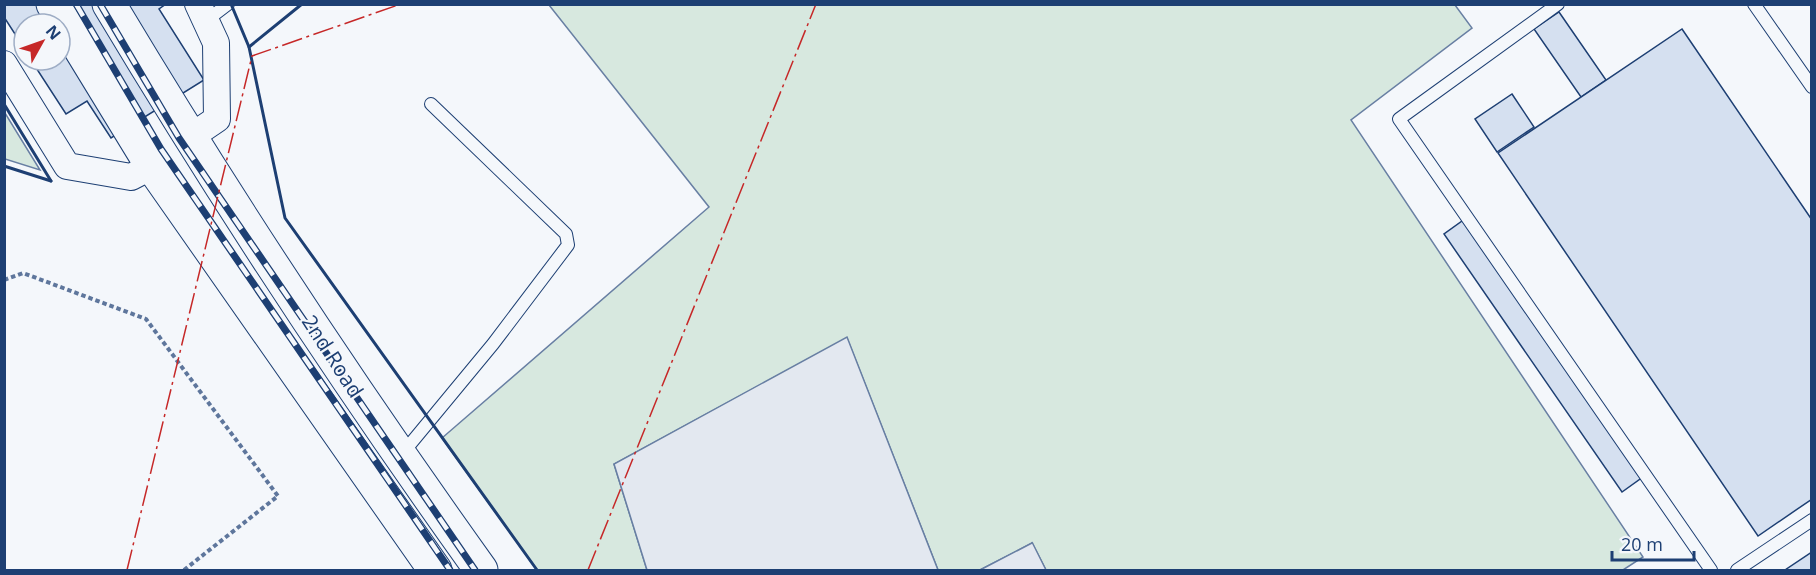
<svg xmlns="http://www.w3.org/2000/svg" width="1816" height="575" viewBox="0 0 1816 575" font-family="'Open Sans',sans-serif">
<style>
.green{fill:#d7e8df;stroke:#687fa3;stroke-width:1.5}
.parking{fill:#e3e8f0;stroke:#687fa3;stroke-width:1.5}
.building{fill:#d5e0f0;stroke:#1d3f73;stroke-width:1.5}
.lines{fill:none;stroke-linecap:round;stroke-linejoin:round}
.service-casing{stroke:#1d3f73;stroke-width:14}
.minor-casing{stroke:#1d3f73;stroke-width:28}
.secondary-casing{stroke:#1d3f73;stroke-width:35}
.path{stroke:#5e769c;stroke-width:4;stroke-dasharray:4.5 3;stroke-linecap:butt}
.service{stroke:#f4f7fb;stroke-width:12}
.minor{stroke:#f4f7fb;stroke-width:26}
.secondary{stroke:#f4f7fb;stroke-width:33}
.rail-casing{stroke:#1d3f73;stroke-width:7}
.rail{stroke:#f4f7fb;stroke-width:4.5;stroke-dasharray:14;stroke-linecap:butt}
.wall{stroke:#1d3f73;stroke-width:3}
.power{stroke:#c62828;stroke-width:1.5;stroke-dasharray:21 4.5 3 4.5;stroke-linecap:butt}
.labels{text-anchor:middle;dominant-baseline:central;stroke-width:4.5;stroke-linejoin:round;paint-order:stroke}
.street-label{font-size:21px;fill:#1d3f73;stroke:#f4f7fb}
</style>
<rect width="100%" height="100%" fill="#f4f7fb"/>
<!-- green -->
<g class="green">
<path d="M549 5H1455L1472 28 1351 120 1643 557 1623 570H1046L1032 543 980 570H938L847 338 614 464 647 570H537L442 438 709 207Z"/>
<path d="M4 113H5L40 170 5 159Z"/>
</g>
<!-- parking -->
<g class="parking">
<path d="M847 337 938 570H647L614 464Z"/>
<path d="M1032 542 1046 570H980L1032 543Z"/>
</g>
<!-- building -->
<g class="building">
<path d="M4 4H166L159 9 204 80 111 138 87 101 66 114 31 60H60V24H24V48L4 17Z"/>
<path d="M1559 12 1606 80 1581 97 1534 29Z"/>
<path d="M1682 29 1812 220V499L1758 536 1498 153Z"/>
<path d="M1512 94 1534 127 1497 152 1475 119Z"/>
<path d="M1469 216 1647 474 1622 492 1444 234Z"/>
<path d="M1812 552V570H1785Z"/>
</g>
<g class="lines">
<defs>
<g id="service">
<path d="M1558 4 1399 119 1711 570"/>
<path d="M1754 4 1812 87"/>
<path d="M207 20 228 4"/>
<path d="M402 454 493 344 568 245 566 234 431 104"/>
<path d="M1737 570 1812 520"/>
</g>
<g id="minor">
<path d="M4 64 67 166 131 177 152 166"/>
<path d="M189 138 217 119 216 43 198 4"/>
</g>
<g id="secondary">
<path d="M53 4 152 166 435 570"/>
<path d="M109 4C225 198 350 387 481 570"/>
</g>
</defs>
<!-- service casing -->
<use href="#service" class="service-casing"/>
<!-- minor casing -->
<use href="#minor" class="minor-casing"/>
<!-- secondary casing -->
<use href="#secondary" class="secondary-casing"/>
<!-- path -->
<path class="path" d="M4 280 23 273 146 319 278 496 184 570"/>
<!-- service -->
<use href="#service" class="service"/>
<!-- minor -->
<use href="#minor" class="minor"/>
<!-- secondary -->
<use href="#secondary" class="secondary"/>
<defs>
<g id="rail">
<path d="M76 4 161 149 450 570"/>
<path d="M100 4 179 138 475 570"/>
</g>
</defs>
<!-- rail casing -->
<use href="#rail" class="rail-casing"/>
<!-- rail -->
<use href="#rail" class="rail"/>
<!-- wall -->
<g class="wall">
<path d="M231 4 249 47"/>
<path d="M302 4 249 47 285 218 537 570"/>
<path d="M4 104 51 181"/>
<path d="M4 166 51 181"/>
</g>
<!-- power -->
<g class="power">
<path d="M127 570 252 56 401 4"/>
<path d="M588 570 816 4"/>
</g>
</g>
<g class="labels">
<!-- street labels -->
<g class="street-label">
<text transform="translate(333 356) rotate(57)">2nd Road</text>
</g>
</g>
<!-- border -->
<rect width="1816" height="575" fill="none" stroke="#1d3f73" stroke-width="12"/>
<!-- north arrow -->
<g transform="translate(42 42) rotate(50)"><circle r="28" fill="#f4f7fb" stroke="#9eadc5" stroke-width="1.5"/>
<path d="M0-4.5L10 22L0 15L-10 22Z" fill="#c62828"/>
<text y="-9" font-size="16" font-weight="bold" text-anchor="middle" fill="#1d3f73">N</text>
</g>
<!-- scale -->
<path d="M1612 551v9h82v-9" fill="none" stroke="#1d3f73" stroke-width="3"/>
<text x="1621" y="551" font-size="18" fill="#1d3f73" stroke="#f4f7fb" stroke-width="4.5" paint-order="stroke">20 m</text>
</svg>
